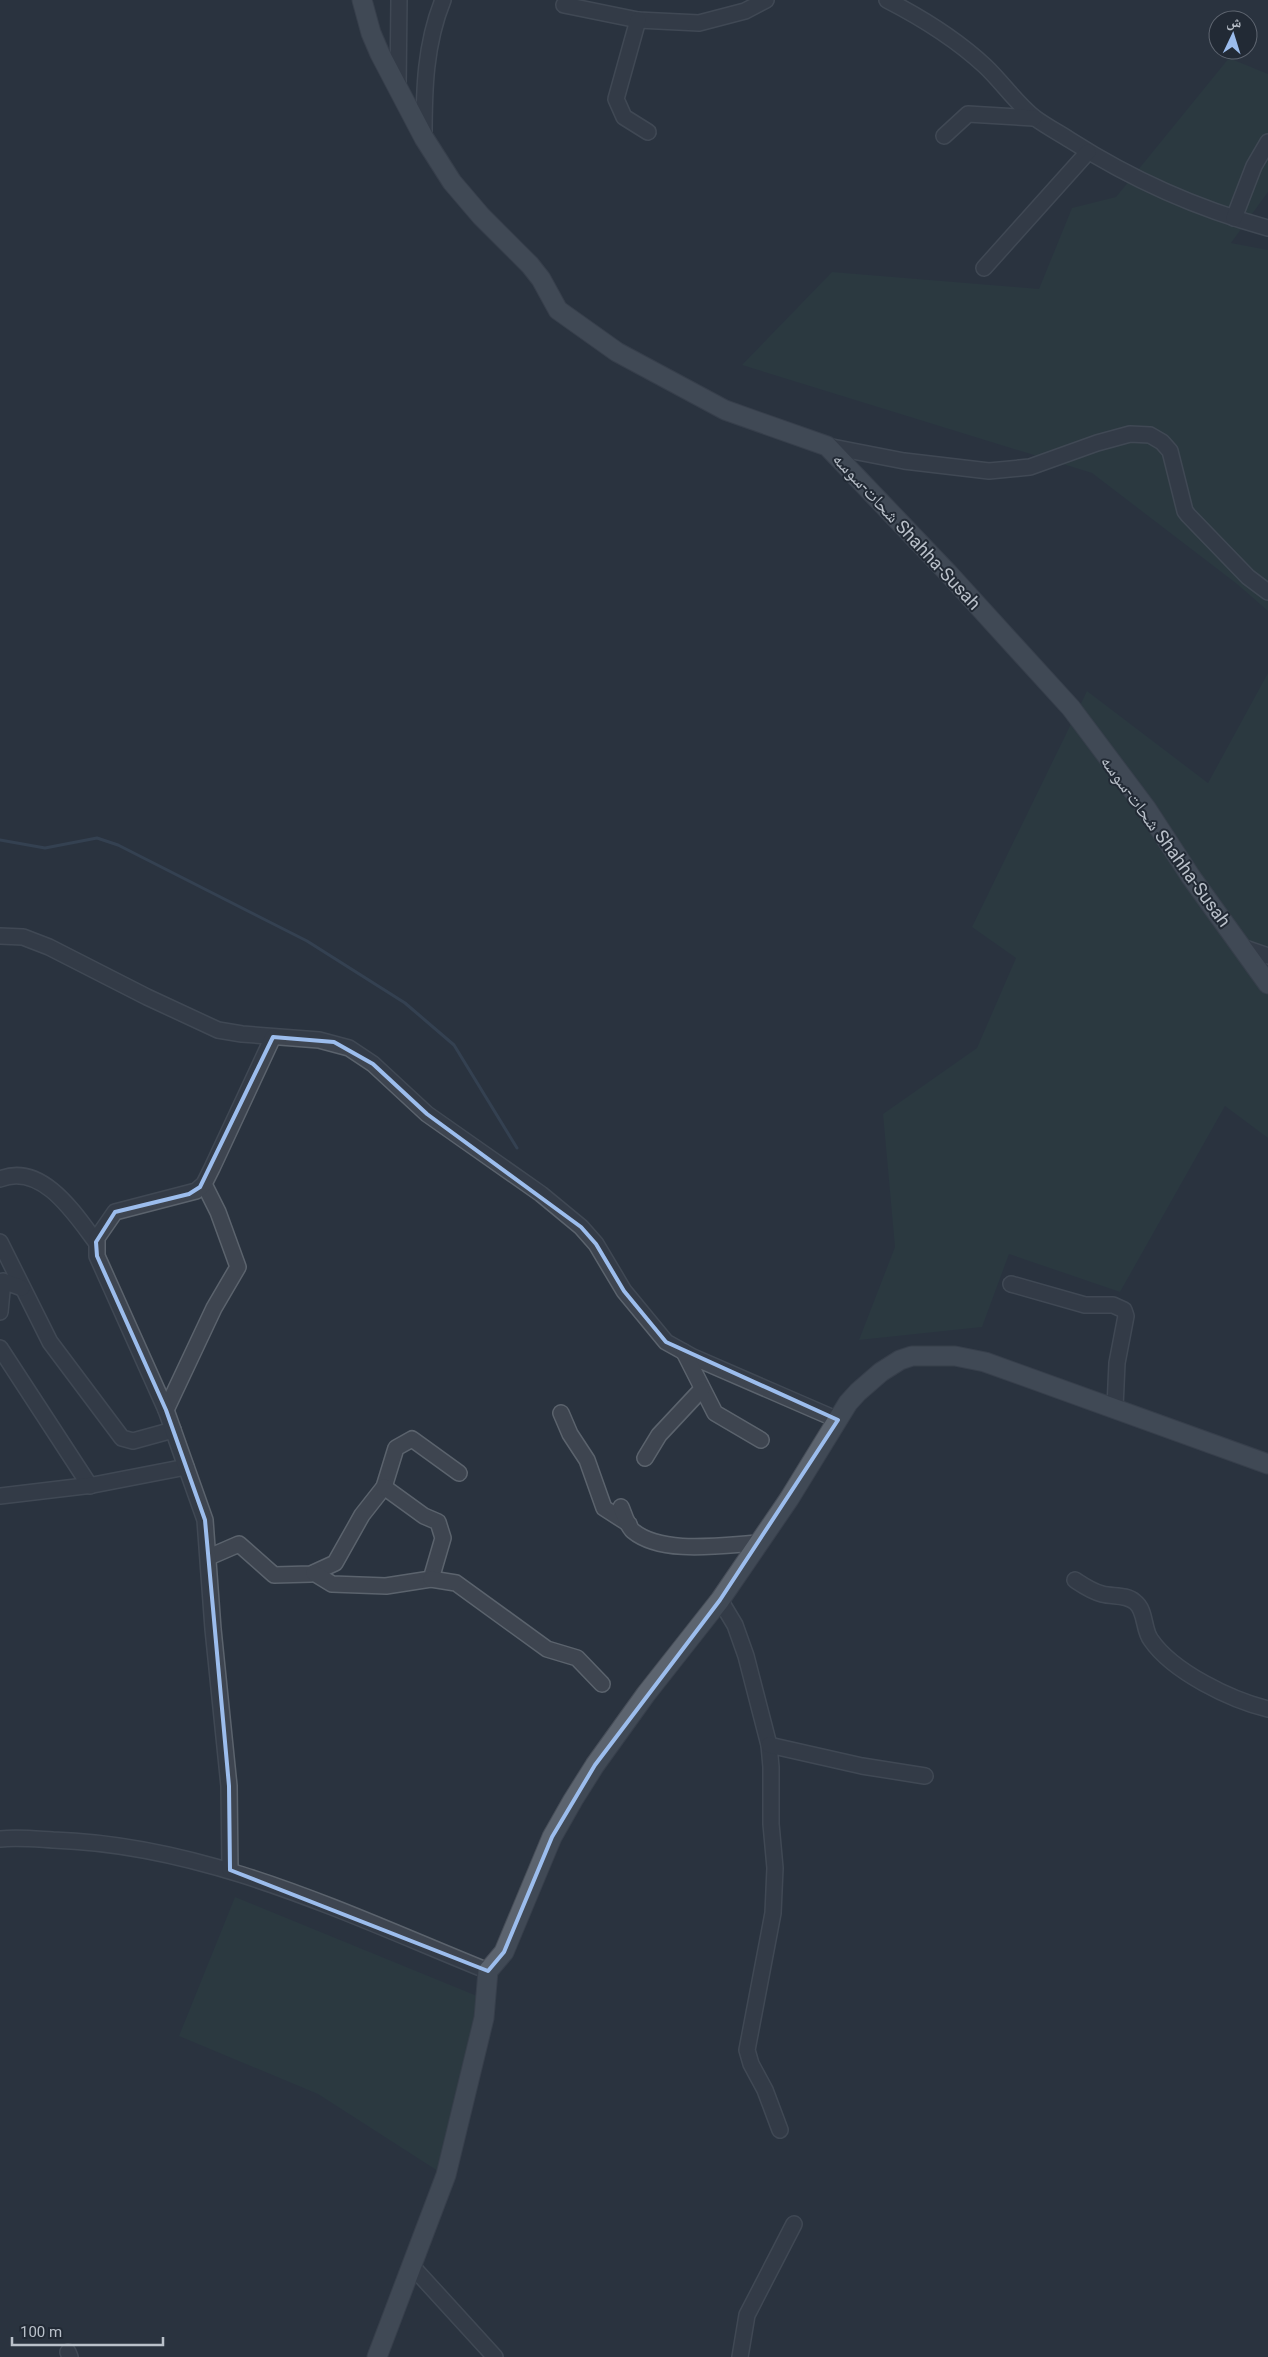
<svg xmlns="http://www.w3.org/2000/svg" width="1268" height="2357" viewBox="0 0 1268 2357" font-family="Roboto,'Noto Naskh Arabic',sans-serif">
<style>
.green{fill:#2d4041}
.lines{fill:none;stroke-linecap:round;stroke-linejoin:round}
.stream{stroke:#415266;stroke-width:3}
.minor-casing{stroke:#5b636d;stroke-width:18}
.major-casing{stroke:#474e59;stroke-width:21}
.minor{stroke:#3e4550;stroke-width:15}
.major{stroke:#5c646f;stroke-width:19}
.marked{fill:none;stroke:#9cbded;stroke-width:4;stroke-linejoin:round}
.labels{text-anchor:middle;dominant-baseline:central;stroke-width:4;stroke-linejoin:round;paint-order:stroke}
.street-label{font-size:18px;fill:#bac1ca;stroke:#222a35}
</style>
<rect width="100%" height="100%" fill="#2a333f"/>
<!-- green -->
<g class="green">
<path d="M1229 58 1268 74V192L1231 243 1268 250V611L1237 584 1092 473 742 365 832 272 1039 289 1072 208 1116 197Z"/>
<path d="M1268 673V1138L1225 1106 1120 1292 1009 1254 982 1327 859 1340 895 1247 883 1114 977 1048 1016 958 972 927 1087 691 1208 783Z"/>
<path d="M235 1897 482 1998 441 2173 318 2094 179 2036Z"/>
</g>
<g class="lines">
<!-- stream -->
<path class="stream" d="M0 840 45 848 97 838 118 845 307 941 405 1003 454 1045 517 1148"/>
<defs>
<g id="minor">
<path d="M887 0C922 18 956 39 985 66 1002 82 1016 103 1035 118 1046 126 1059 133 1070 140 1131 179 1198 209 1268 228"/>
<path d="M564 5 638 20 699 23 745 11 766 0"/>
<path d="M638 20 616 99 624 117 648 132"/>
<path d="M398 88 399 0"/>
<path d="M944 136 968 114 1034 118"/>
<path d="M424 137C424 90 425 44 443 0"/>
<path d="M1234 218 1254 166 1268 142"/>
<path d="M984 268 1088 152"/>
<path d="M827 446 904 461 989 471 1030 467 1097 443 1130 434 1150 435 1162 442 1170 451 1185 511 1188 515 1248 577 1268 592"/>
<path d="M0 936 23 937 49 947 147 997 218 1030 242 1034 319 1040 349 1048 373 1064 427 1114 541 1194 581 1227 596 1244 624 1291 666 1342 693 1357 838 1420"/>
<path d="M1242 947 1268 956"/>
<path d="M0 1179C42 1162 75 1214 96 1242"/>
<path d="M0 1242 50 1342 122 1438 133 1441 173 1430"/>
<path d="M1011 1284 1085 1305H1113L1124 1310 1126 1316 1117 1363 1115 1407"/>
<path d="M0 1312 3 1281 22 1288"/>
<path d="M0 1348 90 1486"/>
<path d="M684 1352 715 1413 761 1440"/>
<path d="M166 1410 214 1308 238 1267 218 1212 204 1184"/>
<path d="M561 1413 570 1434 587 1460 604 1508 629 1524"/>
<path d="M645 1458 659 1435 702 1389"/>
<path d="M0 1496 93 1485 186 1467"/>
<path d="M621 1507C624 1514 627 1526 633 1531 662 1555 723 1545 759 1543"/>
<path d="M209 1557 239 1544 274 1575 311 1574 335 1563 362 1515 384 1487 396 1448 412 1439 459 1473"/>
<path d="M314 1573 332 1584 386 1586 431 1579 443 1538 438 1522 424 1516 384 1487"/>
<path d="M431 1579 456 1583 547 1649 577 1658 602 1684"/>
<path d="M1075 1580C1084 1586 1091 1591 1102 1594 1113 1597 1126 1594 1135 1602 1146 1610 1143 1630 1151 1640 1173 1672 1231 1700 1268 1709"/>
<path d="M720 1600 735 1625 746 1656 769 1745 771 1767V1824L775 1868 773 1913 747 2050 751 2064 765 2090 780 2130"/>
<path d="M769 1745 862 1766 925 1776"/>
<path d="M0 1839C17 1837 36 1839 53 1840 208 1845 347 1914 488 1971"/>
<path d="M230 1870 229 1786 213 1629 205 1520 166 1410 97 1256V1238L115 1212 196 1191 204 1184 212 1168 273 1037"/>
<path d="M411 2265 495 2357"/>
<path d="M68 2352 70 2357"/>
<path d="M740 2357 747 2315 794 2224"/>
</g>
<g id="major">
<path d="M362 0 371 33 380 54 424 138 452 182 481 216 530 265 541 279 558 310 617 352 725 410 827 446 949 574 1071 708 1146 808 1191 877 1268 984"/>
<path d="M377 2357 446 2175 484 2018 488 1971 504 1952 552 1837 573 1800 595 1765 646 1694 720 1600 789 1499 848 1403 858 1392 881 1372 900 1360 912 1356H955L985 1362 1268 1464"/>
</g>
</defs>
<!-- minor casing -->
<use href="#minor" class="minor-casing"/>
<!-- major casing -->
<use href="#major" class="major-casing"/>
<!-- minor -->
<use href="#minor" class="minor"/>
<!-- major -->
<use href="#major" class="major"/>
</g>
<!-- marked area -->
<path d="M0 0H1268V2357H0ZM273 1037 334 1042 373 1064 427 1114 581 1227 596 1244 624 1291 666 1342 838 1420 720 1600 595 1765 552 1837 504 1952 488 1971 230 1870 229 1786 205 1520 166 1410 97 1256 96 1242 115 1212 189 1194 200 1187Z" fill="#2a333f" fill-opacity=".55" fill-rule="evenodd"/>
<path class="marked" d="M273 1037 334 1042 373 1064 427 1114 581 1227 596 1244 624 1291 666 1342 838 1420 720 1600 595 1765 552 1837 504 1952 488 1971 230 1870 229 1786 205 1520 166 1410 97 1256 96 1242 115 1212 189 1194 200 1187Z"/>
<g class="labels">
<!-- street labels -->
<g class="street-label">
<text transform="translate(907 531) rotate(47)">شحات-سوسه Shahha-Susah</text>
<text transform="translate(1166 841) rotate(54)">شحات-سوسه Shahha-Susah</text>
</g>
</g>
<!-- north arrow -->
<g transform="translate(1233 35) rotate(4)"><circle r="24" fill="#222a35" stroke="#5f6671"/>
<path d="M0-4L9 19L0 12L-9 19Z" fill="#9cbded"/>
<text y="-8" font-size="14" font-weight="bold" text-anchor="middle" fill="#bac1ca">ش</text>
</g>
<!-- scale -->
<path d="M12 2337v8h151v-8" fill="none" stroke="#bac1ca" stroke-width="2.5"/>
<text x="20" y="2337" font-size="15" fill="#bac1ca" stroke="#222a35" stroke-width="4" paint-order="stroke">100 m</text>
</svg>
